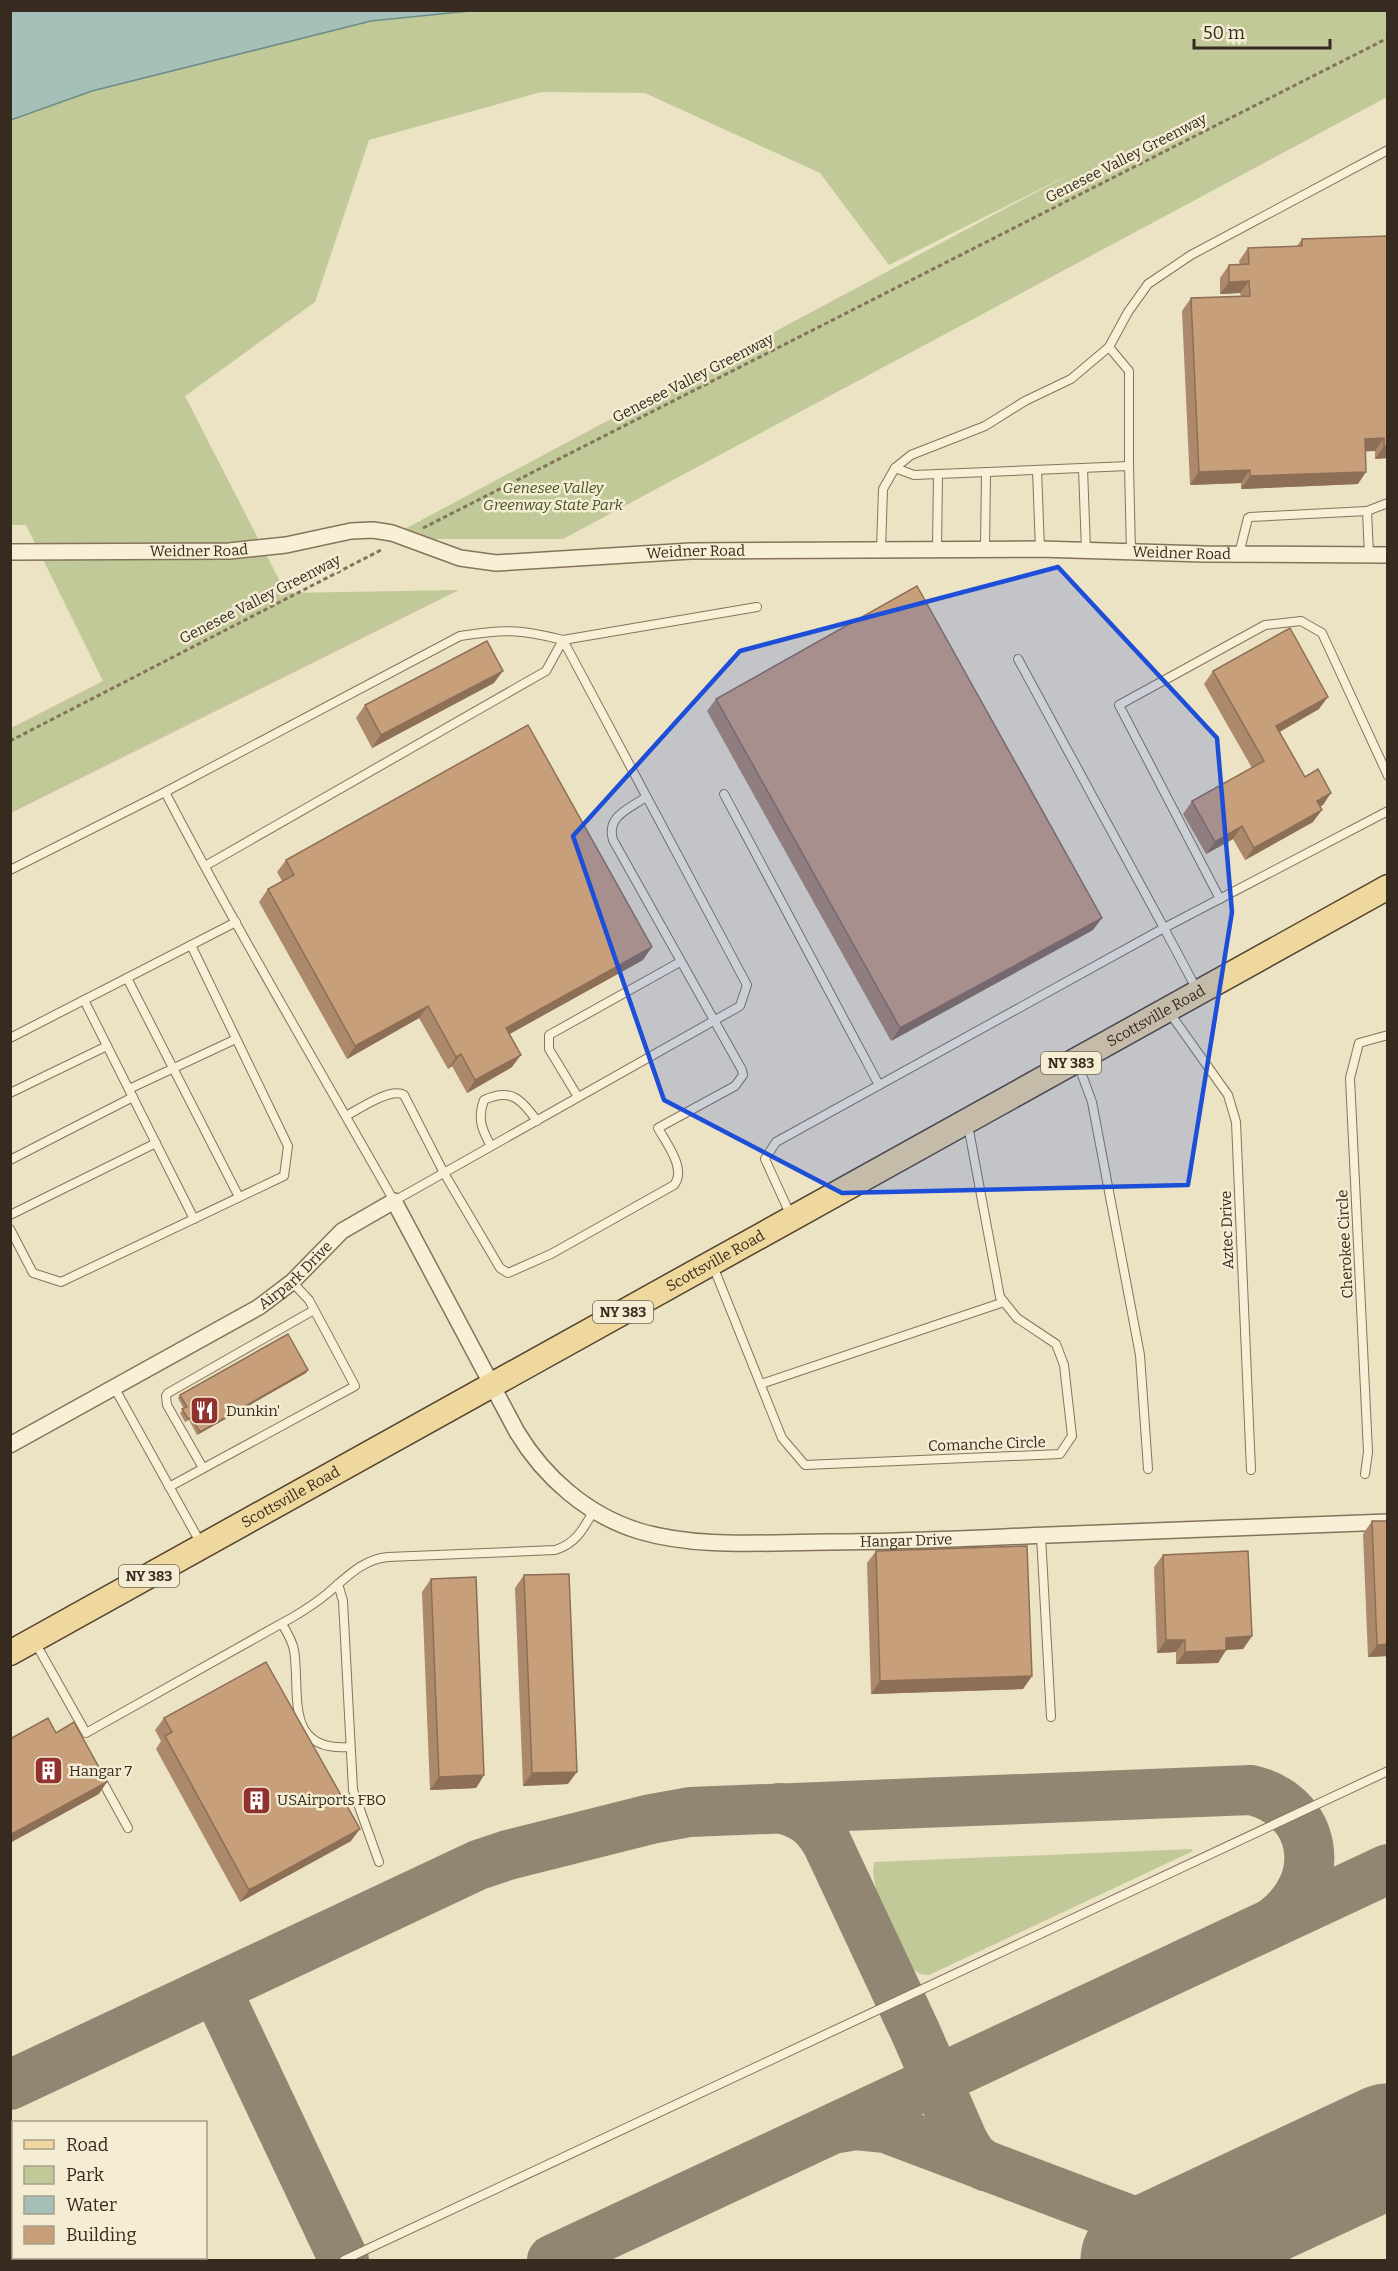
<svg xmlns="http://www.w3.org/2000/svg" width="1398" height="2271" viewBox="0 0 1398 2271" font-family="Bitter,serif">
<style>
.green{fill:#c1c998}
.water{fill:#a5bfb9;stroke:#6d8d86;stroke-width:1.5}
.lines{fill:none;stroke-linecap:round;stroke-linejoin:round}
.taxiway{stroke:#918671;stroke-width:50}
.runway{stroke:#918671;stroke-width:123}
.lane-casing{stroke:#85745b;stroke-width:10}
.street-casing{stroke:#85745b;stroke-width:18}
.primary-casing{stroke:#53422f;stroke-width:27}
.path{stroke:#85745b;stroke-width:3;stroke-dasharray:4.5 3;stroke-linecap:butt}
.lane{stroke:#f7efd6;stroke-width:8}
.street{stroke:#f7efd6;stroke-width:15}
.primary{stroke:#eed89d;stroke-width:24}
.wall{fill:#ac896a}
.shaded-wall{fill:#8c6f56}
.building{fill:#c89f7b;stroke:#8c6f56;stroke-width:1.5}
.marked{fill:#1d4ed8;fill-opacity:0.2;stroke:#1d4ed8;stroke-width:4.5;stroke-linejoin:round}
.labels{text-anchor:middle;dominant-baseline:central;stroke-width:5;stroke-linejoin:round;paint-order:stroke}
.shield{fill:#f4ecd3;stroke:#6f6554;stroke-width:1.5}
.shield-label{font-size:14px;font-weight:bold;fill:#362b1e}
.street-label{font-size:15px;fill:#362b1e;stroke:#f4ecd3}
.park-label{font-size:15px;font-style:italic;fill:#445226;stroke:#f4ecd3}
.poi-label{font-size:15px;fill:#362b1e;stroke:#f4ecd3;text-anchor:start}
</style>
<rect width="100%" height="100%" fill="#ece2c4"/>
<!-- green -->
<g class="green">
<path d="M470 11H1387V97L563 539H386L1074 172 889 265 820 173 645 93 541 92 369 140 315 302 185 396 286 593 459 590 11 813V728L103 681 26 525H11V120L92 91 371 21Z"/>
<path d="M1192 1849 1193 1851 929 1975 920 1974 913 1969 876 1889 873 1873 874 1862Z"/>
</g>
<!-- water -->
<path class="water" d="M10 11 11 10 470 11 371 21 92 91 11 120Z"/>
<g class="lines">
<!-- taxiway -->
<g class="taxiway">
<path d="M779 1808C802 1813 815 1822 827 1843L915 2031 963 2141 972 2156 985 2166"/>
<path d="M216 1989 344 2260"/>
<path d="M10 2085 478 1865 508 1855 651 1819 690 1812 1251 1790C1318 1806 1329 1881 1275 1921"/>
<path d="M838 2128 856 2125 886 2128 1236 2260"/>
<path d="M552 2260 1388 1869"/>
</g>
<!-- runway -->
<path class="runway" d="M1142 2260 1388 2145"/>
<defs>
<g id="lane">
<path d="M1109 347 1129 371V466"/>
<path d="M895 468 914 475 1129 466 1131 552"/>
<path d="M1083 468 1086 551"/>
<path d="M1037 470 1040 549"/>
<path d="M985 549 986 473"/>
<path d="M881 550 883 489 895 468 911 455 985 426 1025 401 1071 379 1109 347 1128 312 1148 284 1191 255 1388 150"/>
<path d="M937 550 938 474"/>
<path d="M1239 554 1248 518 1250 517 1367 511"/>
<path d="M1369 555 1367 511 1388 503"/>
<path d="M724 794 879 1085"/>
<path d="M205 866 546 671 563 640C520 629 503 629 460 636L165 792C237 930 317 1065 394 1201L740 1006 747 985 563 640 757 607"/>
<path d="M10 870 165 792"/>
<path d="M1220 899 1119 705 1265 625 1301 621 1322 633 1388 776"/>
<path d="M127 978 239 1197"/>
<path d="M1197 990 1164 928 1388 811"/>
<path d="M84 1000 194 1219"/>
<path d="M1169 1012 1228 1095 1236 1122 1251 1470"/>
<path d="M10 1038 236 922"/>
<path d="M1078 1064 1092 1102 1140 1355 1148 1469"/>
<path d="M129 1089 236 1039"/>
<path d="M10 1093 107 1046"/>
<path d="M578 1097 549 1049V1035L680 962"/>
<path d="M346 1116C359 1109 391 1087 404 1095L444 1173 500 1268 508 1273 551 1254 674 1185C687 1169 666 1143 658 1128L735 1086 743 1075 742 1070 613 840C606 816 629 809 646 797"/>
<path d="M491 1146C482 1130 477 1119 484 1100 511 1087 522 1100 537 1121"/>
<path d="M10 1160 133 1097"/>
<path d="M10 1215 156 1143"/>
<path d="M791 1216 765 1159 776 1142 1164 928 1018 659"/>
<path d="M10 1229 33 1273 61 1282 284 1176 288 1146 191 945"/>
<path d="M713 1266 782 1438 805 1465 1060 1454 1072 1436 1064 1365 1056 1344 1017 1318 1000 1297 968 1125"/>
<path d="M761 1384 1004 1302"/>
<path d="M114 1387 200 1542"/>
<path d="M203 1468 167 1405 166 1396 168 1393 314 1310"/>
<path d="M1365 1474 1368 1452 1350 1078 1359 1043 1388 1035"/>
<path d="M169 1487 355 1386 309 1300 292 1282"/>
<path d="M1041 1536 1051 1717"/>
<path d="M338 1584 343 1601 353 1790 379 1862"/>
<path d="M282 1624C287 1632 292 1640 294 1650 301 1694 283 1752 350 1747"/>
<path d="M36 1644 86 1733 293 1617C305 1610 317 1602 328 1593 347 1577 363 1559 388 1557L555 1550C576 1544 584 1528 594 1510"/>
<path d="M100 1777 128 1828"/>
<path d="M344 2260 1388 1771"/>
</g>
<g id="street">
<path id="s1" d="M10 552 229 551 286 545 351 531 373 530 392 533 460 558 496 563 691 551 1040 549 1204 554 1388 555"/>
<path id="s2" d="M10 1445 259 1307 292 1282 342 1231 394 1201 517 1432C544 1477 587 1515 639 1531 699 1549 767 1542 830 1542 903 1542 976 1538 1049 1535 1162 1531 1275 1526 1388 1522"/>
</g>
<g id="primary">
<path id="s3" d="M10 1653 1388 887"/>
</g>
</defs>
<!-- lane casing -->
<use href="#lane" class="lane-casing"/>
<!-- street casing -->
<use href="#street" class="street-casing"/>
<!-- primary casing -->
<use href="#primary" class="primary-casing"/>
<!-- path -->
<g class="path">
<path d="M423 528 1388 38"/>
<path d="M10 741 383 549"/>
</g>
<!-- lane -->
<use href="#lane" class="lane"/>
<!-- street -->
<use href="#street" class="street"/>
<!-- primary -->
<use href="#primary" class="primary"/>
</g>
<!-- wall -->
<g class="wall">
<path d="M1388 236V458L1375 459V451H1366L1358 484 1241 489V483L1190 485 1182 311 1191 298 1241 296 1240 293 1220 294V278L1229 265H1240L1239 261 1248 248 1297 246 1302 239Z"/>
<path d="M1213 671 1319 709 1280 732 1305 777 1323 805 1321 806 1313 822 1245 860 1233 839 1206 854 1183 814 1192 801 1252 768 1204 684Z"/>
<path d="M494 683 372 748 356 718 365 705Z"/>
<path d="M716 699 1093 930 891 1041 707 711Z"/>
<path d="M286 860 643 960 509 1034 512 1067 467 1093 452 1066 448 1069 419 1018 347 1059 259 902 268 889 282 881 277 872Z"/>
<path d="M306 1373 197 1435 189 1420 185 1422 180 1413 184 1409 178 1398 180 1395Z"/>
<path d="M1372 1521 1388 1656 1368 1657 1363 1534Z"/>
<path d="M876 1551 1032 1676 1023 1689 871 1694 867 1563Z"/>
<path d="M1163 1555 1252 1636 1243 1649 1226 1650 1218 1663 1176 1664V1652L1157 1653 1154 1567Z"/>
<path d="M524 1575 568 1784 523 1786 515 1588Z"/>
<path d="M431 1579 484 1775 476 1788 430 1790 422 1592Z"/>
<path d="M164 1718 351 1841 240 1902 156 1749 161 1741 155 1730Z"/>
</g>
<!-- shaded-wall -->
<g class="shaded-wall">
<path d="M1249 281 1240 293 1220 294 1229 282Z"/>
<path d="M1384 438 1375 451 1356 452 1365 439Z"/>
<path d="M1384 446H1388V458L1375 459Z"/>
<path d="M1250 470 1241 483 1190 485 1199 472Z"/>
<path d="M1366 472 1358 484 1241 489 1250 476Z"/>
<path d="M503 671 494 683 372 748 381 735Z"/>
<path d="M1328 697 1319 709 1268 738 1276 726Z"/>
<path d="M1331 793 1323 805 1308 813 1317 801Z"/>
<path d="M1322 810 1313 822 1245 860 1254 848Z"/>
<path d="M1242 826 1233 839 1206 854 1215 842Z"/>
<path d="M1102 918 1093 930 891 1041 900 1028Z"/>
<path d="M652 947 643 960 497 1041 506 1028Z"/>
<path d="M428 1006 419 1018 347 1059 355 1046Z"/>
<path d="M461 1054 452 1066 448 1069 456 1057Z"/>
<path d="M521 1055 512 1067 467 1093 475 1080Z"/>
<path d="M308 1370 306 1373 197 1435 200 1432Z"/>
<path d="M1252 1636 1243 1649 1219 1650H1226L1218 1663 1176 1664 1185 1652 1226 1638Z"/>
<path d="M1166 1640H1185L1176 1652 1157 1653Z"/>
<path d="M1388 1644V1656L1368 1657 1377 1645Z"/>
<path d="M1032 1676 1023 1689 871 1694 880 1681Z"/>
<path d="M577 1772 568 1784 523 1786 532 1773Z"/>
<path d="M484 1775 476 1788 430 1790 439 1777Z"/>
<path d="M107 1782 99 1794 10 1843V1835Z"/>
<path d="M360 1829 351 1841 240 1902 249 1890Z"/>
</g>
<!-- building -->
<g class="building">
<path d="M1388 236V446H1384V438L1365 439 1366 472 1250 476V470L1199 472 1191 298 1250 296 1249 281 1229 282V265L1249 264 1248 248 1302 246V239Z"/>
<path d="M917 586 1102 918 900 1028 716 699Z"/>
<path d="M1290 628 1328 697 1276 726 1305 777 1318 769 1331 793 1317 801 1322 810 1254 848 1242 826 1215 842 1192 801 1264 761 1213 671Z"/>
<path d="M487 641 503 671 381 735 365 705Z"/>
<path d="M528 725 652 947 506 1028 521 1055 475 1080 461 1054 456 1057 428 1006 355 1046 268 889 294 875 286 860Z"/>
<path d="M288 1334 308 1370 200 1432 191 1417 188 1419 182 1409 187 1407 180 1395Z"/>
<path d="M1372 1521H1388V1644L1377 1645Z"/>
<path d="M1027 1546 1032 1676 880 1681 876 1551Z"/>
<path d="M1248 1551 1252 1636 1226 1638V1650L1185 1652V1640H1166L1163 1555Z"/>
<path d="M569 1574 577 1772 532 1773 524 1575Z"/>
<path d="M476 1577 484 1775 439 1777 431 1579Z"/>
<path d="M266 1662 360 1829 249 1890 165 1736 172 1732 164 1718Z"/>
<path d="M48 1718 56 1733 74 1722 107 1782 10 1835V1739Z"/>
</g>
<!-- marked area -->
<path class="marked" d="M1058 567 1217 738 1232 912 1188 1185 842 1193 664 1100 573 836 740 651Z"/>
<!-- icons -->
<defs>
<symbol id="restaurant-square" viewBox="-11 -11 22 22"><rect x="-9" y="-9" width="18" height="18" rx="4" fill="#92322e" stroke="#f4ecd3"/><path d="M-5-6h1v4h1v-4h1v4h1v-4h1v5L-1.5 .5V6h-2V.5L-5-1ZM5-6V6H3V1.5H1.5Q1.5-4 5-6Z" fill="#fff"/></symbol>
<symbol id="building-square" viewBox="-11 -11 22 22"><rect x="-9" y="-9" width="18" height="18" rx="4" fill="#92322e" stroke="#f4ecd3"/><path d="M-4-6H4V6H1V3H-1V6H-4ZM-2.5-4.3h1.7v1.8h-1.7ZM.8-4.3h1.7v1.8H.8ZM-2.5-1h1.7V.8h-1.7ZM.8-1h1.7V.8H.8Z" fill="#fff"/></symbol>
</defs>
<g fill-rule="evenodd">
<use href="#restaurant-square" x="188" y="1394" width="33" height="33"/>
<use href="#building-square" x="32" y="1754" width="33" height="33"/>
<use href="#building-square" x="240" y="1784" width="33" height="33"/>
</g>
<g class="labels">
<!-- shield labels -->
<g class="shield">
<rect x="1041" y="1052" width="60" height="22" rx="4.5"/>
<rect x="593" y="1301" width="60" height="22" rx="4.5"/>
<rect x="119" y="1565" width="60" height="22" rx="4.5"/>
</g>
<g class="shield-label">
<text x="1071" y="1063">NY 383</text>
<text x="623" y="1312">NY 383</text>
<text x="149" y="1576">NY 383</text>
</g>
<!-- street labels -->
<g class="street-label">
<text transform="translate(1126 158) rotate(-27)">Genesee Valley Greenway</text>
<text transform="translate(693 378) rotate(-27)">Genesee Valley Greenway</text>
<text stroke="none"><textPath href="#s1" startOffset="189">Weidner Road</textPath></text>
<text stroke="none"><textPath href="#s1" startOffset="693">Weidner Road</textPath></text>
<text stroke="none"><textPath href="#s1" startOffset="1179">Weidner Road</textPath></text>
<text transform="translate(260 599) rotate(-27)">Genesee Valley Greenway</text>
<text stroke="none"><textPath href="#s3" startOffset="1311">Scottsville Road</textPath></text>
<text transform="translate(1227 1230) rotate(-92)">Aztec Drive</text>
<text transform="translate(1345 1244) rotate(-93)">Cherokee Circle</text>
<text stroke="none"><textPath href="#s3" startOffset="807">Scottsville Road</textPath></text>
<text stroke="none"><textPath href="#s2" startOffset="333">Airpark Drive</textPath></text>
<text transform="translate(987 1444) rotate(-2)">Comanche Circle</text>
<text stroke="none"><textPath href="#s3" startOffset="321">Scottsville Road</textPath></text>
<text stroke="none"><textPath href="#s2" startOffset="1148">Hangar Drive</textPath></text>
</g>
<!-- park labels -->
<g class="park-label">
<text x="553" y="488">Genesee Valley<tspan x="553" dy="17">Greenway State Park</tspan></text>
</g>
<!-- poi labels -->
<g class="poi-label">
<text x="226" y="1411">Dunkin'</text>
<text x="69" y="1771">Hangar 7</text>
<text x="277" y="1800">USAirports FBO</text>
</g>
</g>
<!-- border -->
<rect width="1398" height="2271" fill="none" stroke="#362b1e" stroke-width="24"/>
<!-- legend -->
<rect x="12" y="2121" width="195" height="138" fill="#f4ecd3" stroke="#a89f8b" stroke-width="1.5"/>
<rect x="24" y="2140" width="30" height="9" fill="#eed89d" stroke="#a89f8b" stroke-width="1.5"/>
<text x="66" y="2151" font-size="18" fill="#362b1e">Road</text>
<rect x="24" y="2166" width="30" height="18" fill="#c1c998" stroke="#a89f8b" stroke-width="1.5"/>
<text x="66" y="2181" font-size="18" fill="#362b1e">Park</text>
<rect x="24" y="2196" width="30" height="18" fill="#a5bfb9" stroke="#a89f8b" stroke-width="1.5"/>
<text x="66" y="2211" font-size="18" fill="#362b1e">Water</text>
<rect x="24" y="2226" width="30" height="18" fill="#c89f7b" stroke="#a89f8b" stroke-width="1.5"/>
<text x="66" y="2241" font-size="18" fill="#362b1e">Building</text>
<!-- scale -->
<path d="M1194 39v9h136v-9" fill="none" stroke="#362b1e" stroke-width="3"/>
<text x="1203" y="39" font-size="18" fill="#362b1e" stroke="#f4ecd3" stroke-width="4.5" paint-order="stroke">50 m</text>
</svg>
